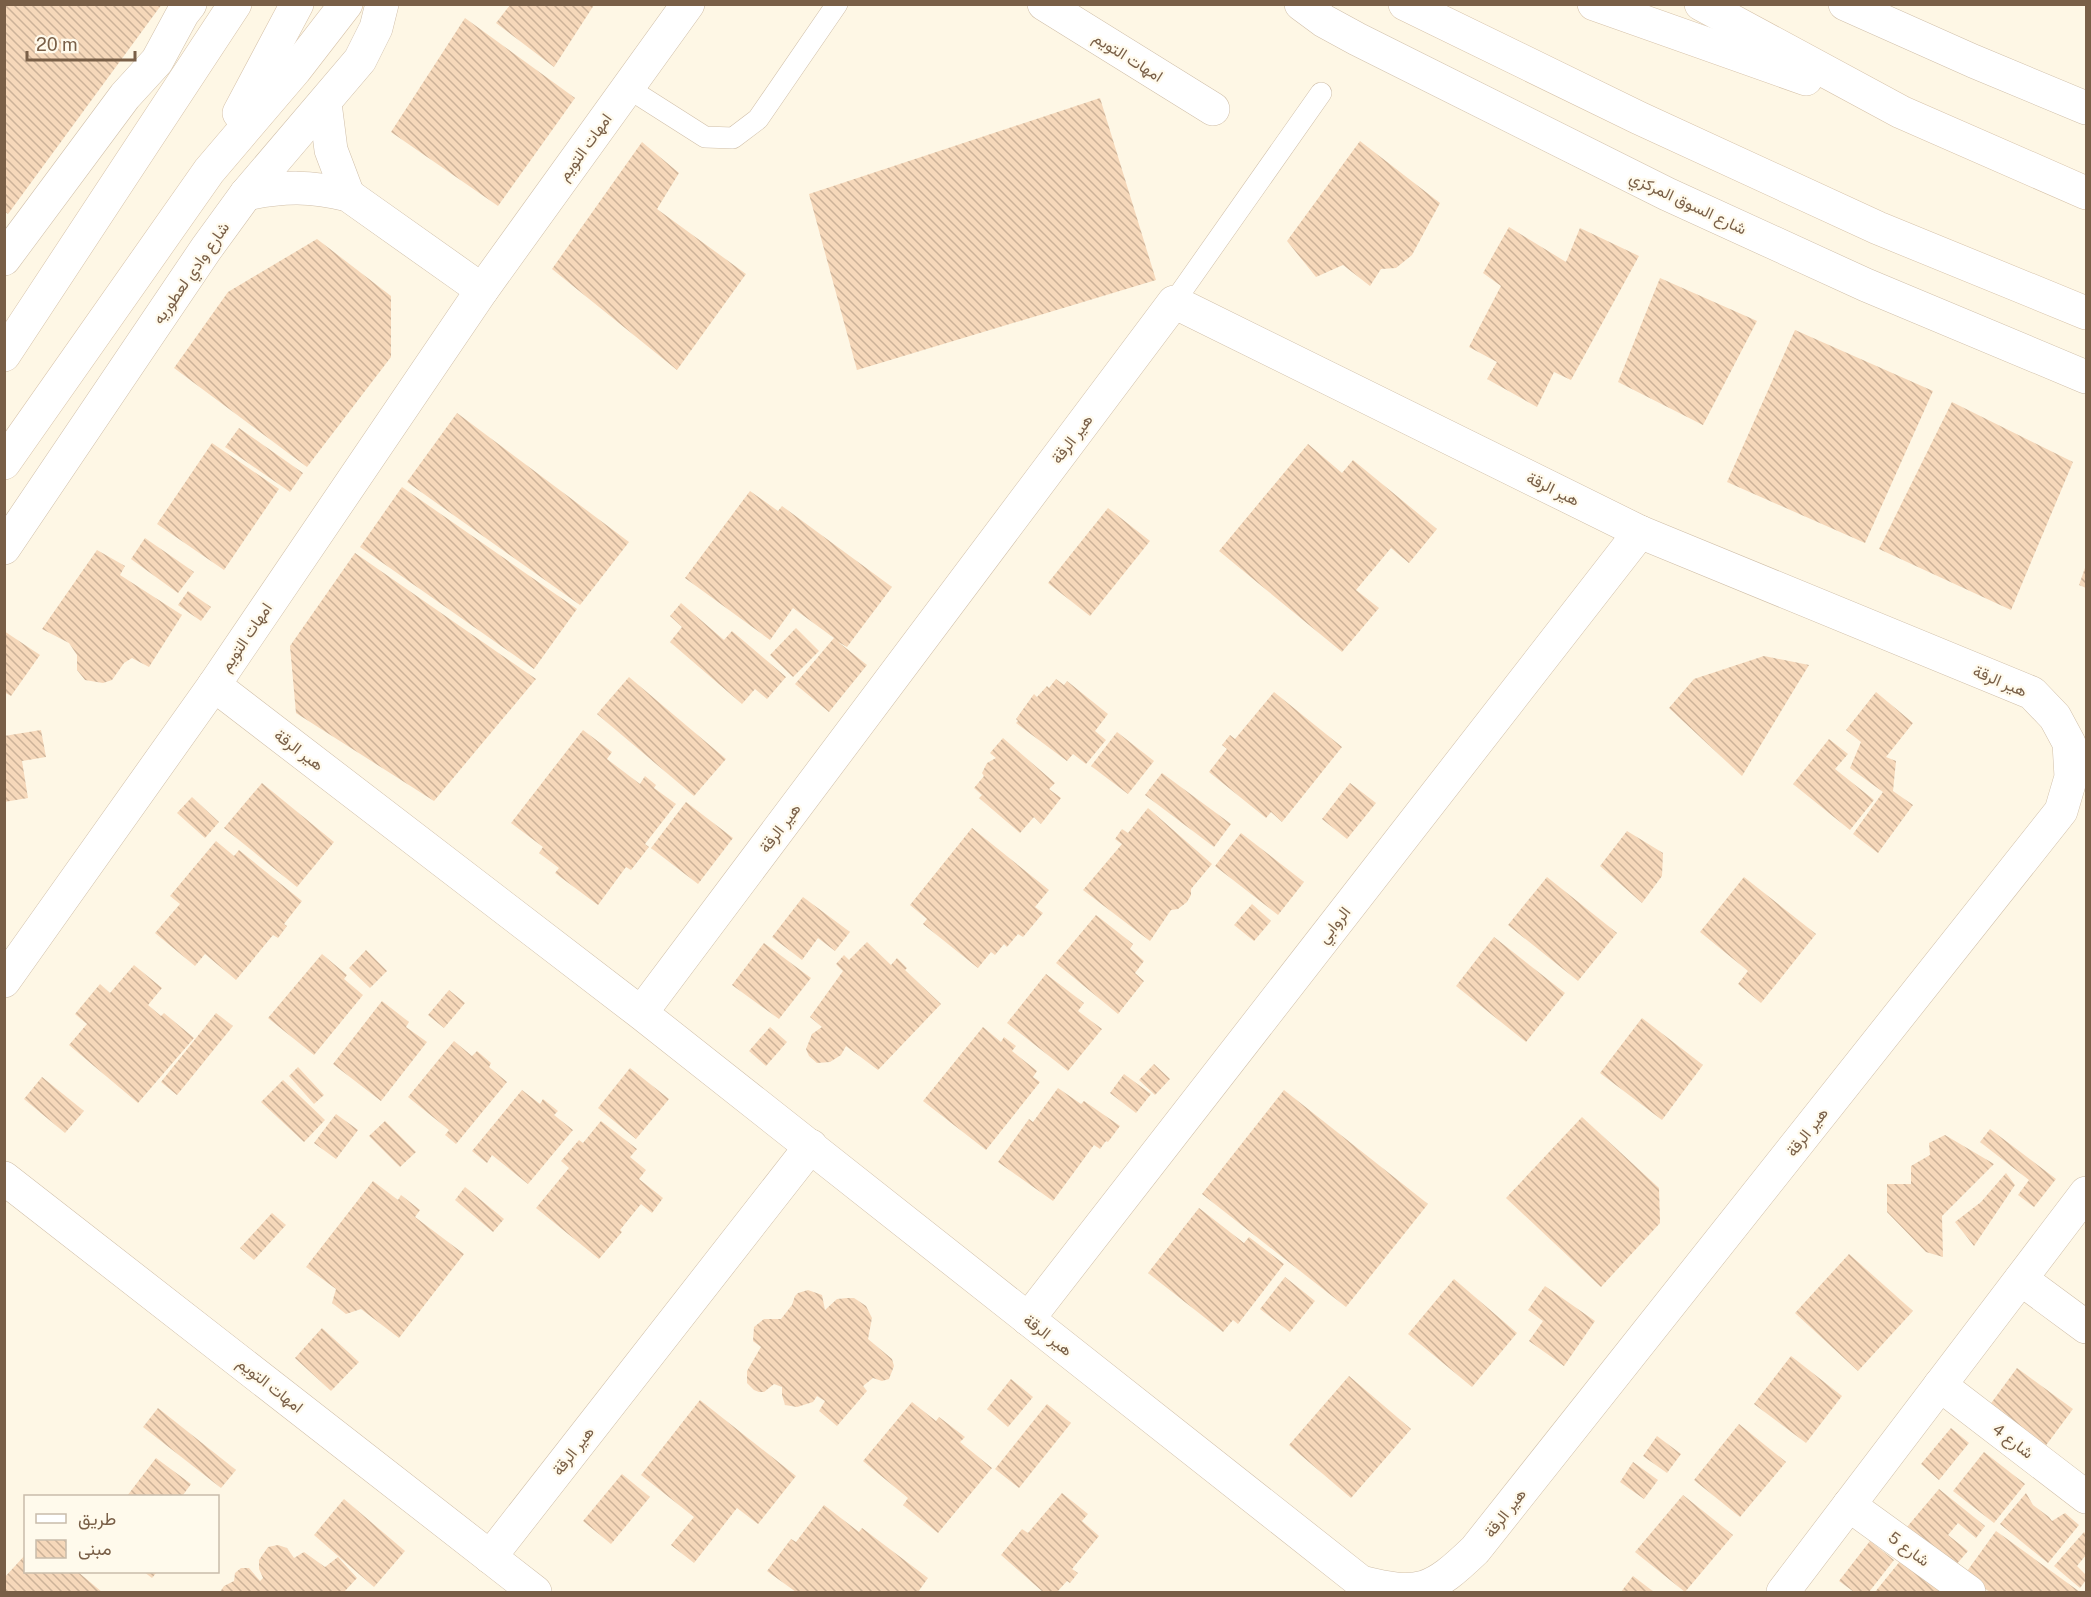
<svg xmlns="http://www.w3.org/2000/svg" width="2091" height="1597" viewBox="0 0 2091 1597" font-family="'Public Sans',Vazirmatn,sans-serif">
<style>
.building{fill:url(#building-back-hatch)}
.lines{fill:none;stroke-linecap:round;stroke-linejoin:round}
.lane-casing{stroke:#d0bfa9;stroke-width:22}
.street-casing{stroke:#d0bfa9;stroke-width:34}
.secondary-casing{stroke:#d6c2a9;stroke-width:34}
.lane{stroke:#fff;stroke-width:21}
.street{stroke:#fff;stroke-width:33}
.secondary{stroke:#fff;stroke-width:33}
.labels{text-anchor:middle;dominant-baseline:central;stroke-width:4.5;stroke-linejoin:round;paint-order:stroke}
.street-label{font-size:16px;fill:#795f47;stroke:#fffaec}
</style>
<defs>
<pattern id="building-back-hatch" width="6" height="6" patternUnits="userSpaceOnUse" patternTransform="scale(1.5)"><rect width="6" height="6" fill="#f6d8ba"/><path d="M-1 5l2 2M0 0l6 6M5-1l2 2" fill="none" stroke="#ccb299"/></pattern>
</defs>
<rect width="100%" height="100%" fill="#fef7e5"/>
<!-- building -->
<g class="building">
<path d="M4 4H162L8 214 4 211Z"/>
<path d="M510 5H594L554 67 496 23Z"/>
<path d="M465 18 575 98 498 206 391 132Z"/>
<path d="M1100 98 1156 280 857 370 809 194Z"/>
<path d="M1360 141 1440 203 1412 255 1396 268 1381 269 1370 286 1343 265 1316 277 1287 241Z"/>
<path d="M642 142 679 173 657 209 746 274 677 370 552 269Z"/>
<path d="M1509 227 1566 262 1580 228 1639 256 1571 380 1554 372 1537 407 1487 379 1497 362 1469 347 1501 286 1483 273Z"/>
<path d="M317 239 391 296V357L307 467 174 368 228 292Z"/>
<path d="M1660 278 1757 321 1703 425 1618 382Z"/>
<path d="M1795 330 1933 391 1865 543 1727 482Z"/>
<path d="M1952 402 2073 462 2011 610 1879 549Z"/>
<path d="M457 413 629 542 580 605 407 482Z"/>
<path d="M239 428 303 473 290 492 225 447Z"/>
<path d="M212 443 279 489 224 570 157 524Z"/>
<path d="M1308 444 1342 473 1353 460 1437 529 1409 563 1391 548 1356 590 1379 608 1342 652 1219 551Z"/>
<path d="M402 487 577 609 534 669 360 547Z"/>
<path d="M750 491 778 511 782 506 892 587 847 647 837 641 867 665 829 712 795 684 834 638 793 608 770 640 685 578Z"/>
<path d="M1108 508 1150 541 1090 616 1048 583Z"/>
<path d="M145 538 194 572 178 593 131 559Z"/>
<path d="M97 550 125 566 120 575 182 615 149 667 132 658 124 663 112 680 103 683 85 680 77 670V655L69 643 42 629Z"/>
<path d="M355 553 536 679 434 801 296 713 290 646Z"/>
<path d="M2086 565V588L2079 585Z"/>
<path d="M188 591 211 607 201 621 178 605Z"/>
<path d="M681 603 724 640 732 631 786 677 767 699 755 689 742 704 670 642 682 627 670 616Z"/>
<path d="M796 628 819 651 793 677 770 655Z"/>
<path d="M4 631 40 655 11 696 4 692Z"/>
<path d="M1764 656 1809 665 1742 776 1669 708 1694 679Z"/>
<path d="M629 677 726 759 694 796 597 714Z"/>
<path d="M1056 679 1064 685 1067 681 1108 714 1095 731 1106 740 1086 764 1073 754 1067 761 1016 723 1018 721 1016 719 1034 694 1037 697 1047 686 1049 688Z"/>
<path d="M1274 692 1342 747 1282 822 1271 812 1266 818 1209 772 1227 749 1222 745 1230 735 1235 739Z"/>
<path d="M1876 692 1913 723 1886 757 1896 761 1893 791 1913 805 1878 853 1853 834 1883 792 1850 768 1861 742 1846 730Z"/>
<path d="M41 730 46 757 22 761 28 798 4 802V736Z"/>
<path d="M583 730 612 752 607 759 640 784 645 776 656 785 654 788 676 804 645 844 649 847 631 870 626 867 598 905 555 873 559 868 539 853 543 847 511 823Z"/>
<path d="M1117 732 1154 761 1128 794 1091 766Z"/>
<path d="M1003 738 1055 783 1049 789 1061 798 1041 824 1034 817 1020 833 979 798 982 795 974 788 984 776 982 773 987 763 996 758 990 753Z"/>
<path d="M1829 739 1848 754 1835 769 1874 800 1850 830 1793 784Z"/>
<path d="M1162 773 1231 824 1214 847 1145 795Z"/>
<path d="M262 783 334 842 297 887 224 828Z"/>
<path d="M1350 783 1376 803 1347 839 1322 819Z"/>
<path d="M192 797 219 822 205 838 177 813Z"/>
<path d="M686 802 733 838 698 884 651 848Z"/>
<path d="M1148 808 1212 864 1191 889V895L1187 902 1178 909 1171 910 1150 941 1083 890 1122 844 1115 839 1122 829 1128 833Z"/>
<path d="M972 828 1049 890 1035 907 1043 913 1023 937 1018 934 1007 947 1004 944 995 955 991 952 978 968 923 924 927 919 910 905Z"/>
<path d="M1627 831 1663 853 1662 876 1642 903 1600 866Z"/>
<path d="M1241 833 1304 882 1278 915 1215 866Z"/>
<path d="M216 841 234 856 239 850 302 901 284 924 287 926 278 938 273 935 236 980 205 954 195 966 155 933 180 904 170 896Z"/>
<path d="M1547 877 1617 933 1578 981 1508 925Z"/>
<path d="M1744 877 1816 934 1761 1003 1738 984 1748 971 1700 932Z"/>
<path d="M803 897 850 932 835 951 818 938 802 960 772 937Z"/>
<path d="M1252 904 1271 921 1254 941 1234 925Z"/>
<path d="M1096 915 1133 944 1130 949 1144 961 1135 973 1144 981 1118 1014 1056 963Z"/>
<path d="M1494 937 1565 993 1526 1042 1456 986Z"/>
<path d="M867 942 891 965 897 958 907 968 905 970 941 1004 878 1070 846 1046 841 1055 830 1062 817 1063 809 1056 806 1049 812 1034 822 1027 810 1017 843 971 836 964 844 955 849 960Z"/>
<path d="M764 943 811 978 779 1019 732 985Z"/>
<path d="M366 950 387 971 370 988 349 968Z"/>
<path d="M322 954 347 975 344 979 363 995 314 1055 268 1018Z"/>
<path d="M134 965 162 988 148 1005 161 1016 164 1013 194 1038 138 1103 69 1045 87 1024 75 1014 100 984 110 993Z"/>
<path d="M1046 974 1084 1003 1078 1011 1102 1029 1068 1071 1007 1023Z"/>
<path d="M449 990 465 1003 444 1028 428 1015Z"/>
<path d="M382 1001 409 1022 406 1027 427 1042 381 1101 333 1064Z"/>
<path d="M216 1013 233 1026 177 1095 161 1082Z"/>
<path d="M1642 1018 1703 1065 1662 1120 1600 1073Z"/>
<path d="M770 1027 787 1042 766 1066 749 1051Z"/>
<path d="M983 1027 1001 1042 1004 1037 1016 1046 1012 1051 1037 1071 1033 1077 1040 1082 986 1150 923 1101Z"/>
<path d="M454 1041 472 1056 477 1051 491 1063 489 1067 507 1082 456 1144 445 1135 449 1130 408 1097Z"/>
<path d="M1154 1064 1170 1079 1155 1095 1139 1080Z"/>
<path d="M298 1067 324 1095 314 1104 289 1076Z"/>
<path d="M630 1068 669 1099 636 1139 598 1108Z"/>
<path d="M1124 1074 1151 1094 1136 1113 1110 1093Z"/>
<path d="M42 1077 84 1111 65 1133 24 1099Z"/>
<path d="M283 1080 325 1120 304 1142 261 1102Z"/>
<path d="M1058 1088 1081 1104 1084 1101 1120 1126 1108 1142 1106 1141 1100 1149 1094 1145 1053 1201 998 1162 1029 1119 1033 1122Z"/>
<path d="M522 1090 540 1104 543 1099 558 1111 554 1115 573 1130 528 1184 492 1155 487 1163 472 1151Z"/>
<path d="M1284 1090 1428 1204 1346 1307 1202 1194Z"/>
<path d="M336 1114 358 1130 336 1159 314 1143Z"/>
<path d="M1582 1117 1659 1188 1660 1223 1601 1287 1506 1198Z"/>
<path d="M385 1121 416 1152 400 1167 369 1136Z"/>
<path d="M601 1121 637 1149 630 1157 646 1170 639 1179 663 1198 652 1213 641 1204 620 1230 622 1232 599 1259 536 1208 569 1168 561 1161 579 1140 583 1143Z"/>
<path d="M1990 1129 2056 1179 2034 1207 2018 1195 2029 1180 1980 1142Z"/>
<path d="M1945 1135 1994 1164 1942 1216 1943 1257 1926 1252 1887 1212V1184H1911V1166L1930 1155 1929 1143Z"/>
<path d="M2006 1173 2015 1185 1974 1246 1955 1222 1981 1202Z"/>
<path d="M373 1181 398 1200 401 1195 420 1210 415 1217 464 1254 399 1338 361 1309 346 1314 332 1303 336 1289 306 1267Z"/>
<path d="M465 1187 504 1219 493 1232 455 1200Z"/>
<path d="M1199 1208 1244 1243 1249 1237 1284 1264 1238 1324 1233 1320 1223 1332 1148 1273Z"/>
<path d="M272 1213 286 1225 254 1260 240 1248Z"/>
<path d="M1849 1254 1913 1311 1858 1371 1795 1313Z"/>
<path d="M1285 1277 1315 1301 1290 1332 1260 1309Z"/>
<path d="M1454 1279 1517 1333 1472 1387 1408 1334Z"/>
<path d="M1545 1286 1595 1321 1564 1366 1529 1341 1543 1321 1528 1310Z"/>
<path d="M808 1290 822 1295 825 1310 837 1299 847 1298H854L866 1306 872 1318 868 1339 892 1359 894 1366 889 1379 882 1381 873 1378 863 1386 867 1391 837 1426 819 1411 825 1401 817 1396 813 1402 797 1407 785 1405 782 1395V1387L774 1384 764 1392H759L754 1390 747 1383V1371L761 1347 753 1341 754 1327 764 1319H781L792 1305 795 1296 798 1293Z"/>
<path d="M322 1328 359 1362 331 1391 295 1358Z"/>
<path d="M1791 1356 1842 1396 1806 1443 1754 1404Z"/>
<path d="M2017 1368 2073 1409 2044 1448 1989 1406Z"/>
<path d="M1349 1376 1411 1429 1351 1498 1289 1445Z"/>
<path d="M1011 1379 1033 1397 1008 1427 987 1409Z"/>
<path d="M700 1400 796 1476 758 1524 737 1508 694 1563 671 1545 694 1517 641 1475Z"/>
<path d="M912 1402 936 1421 939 1417 965 1437 960 1442 992 1468 938 1533 903 1505 908 1498 863 1461Z"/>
<path d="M1047 1404 1071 1423 1019 1488 995 1469Z"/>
<path d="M158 1408 236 1470 221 1488 143 1427Z"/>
<path d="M1739 1424 1786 1462 1740 1517 1694 1480Z"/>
<path d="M1951 1428 1969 1443 1939 1480 1921 1464Z"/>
<path d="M1657 1436 1681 1454 1667 1473 1643 1456Z"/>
<path d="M1984 1452 2025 1484 1994 1523 1953 1491Z"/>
<path d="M156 1458 191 1484 183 1495 185 1496H127Z"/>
<path d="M1633 1462 1658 1480 1644 1499 1620 1482Z"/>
<path d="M622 1474 650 1497 611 1544 583 1521Z"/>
<path d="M1939 1489 1985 1526 1976 1538 1958 1523 1948 1535 1968 1551 1955 1566 1907 1527Z"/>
<path d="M1062 1493 1088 1514 1082 1521 1099 1536 1072 1569 1078 1573 1070 1583 1067 1581 1057 1592H1043L1001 1555 1022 1529 1028 1533Z"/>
<path d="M2026 1493 2033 1505 2049 1517 2052 1521 2065 1513 2079 1525 2048 1563 2000 1524Z"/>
<path d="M1683 1495 1733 1535 1685 1592 1635 1552Z"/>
<path d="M344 1499 405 1551 374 1587 314 1535Z"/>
<path d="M824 1505 859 1532 862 1528 928 1578 918 1592H796L767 1571 791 1539 796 1542Z"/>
<path d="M1996 1531 2080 1592H1990L1965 1574Z"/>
<path d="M2084 1532 2086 1535V1555L2077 1566 2086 1575V1580L2080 1588 2054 1566Z"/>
<path d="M1870 1541 1894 1560 1869 1592H1854L1839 1581Z"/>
<path d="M278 1545 287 1548 294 1558 304 1552 325 1567 338 1557 357 1578 344 1592H220L224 1586 234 1581 235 1573 241 1568H249L260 1581 263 1578 259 1569V1560L268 1547Z"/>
<path d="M26 1554V1572H78L102 1592H4V1578Z"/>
<path d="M1901 1560 1939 1591 1937 1592H1875Z"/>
<path d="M144 1572H157L152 1578Z"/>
<path d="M1633 1576 1654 1592H1621Z"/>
</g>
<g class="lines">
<defs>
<g id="lane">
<path d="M628 88 705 137 733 138 758 119 837 4"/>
<path d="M1174 302 1321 93"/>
</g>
<g id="street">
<path d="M1044 4 1213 109"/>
<path d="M1301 4 1324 21 1357 39 1667 194 1866 285 2086 377"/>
<path d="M1845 4 1973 61 2086 108"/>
<path d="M325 103 331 150 348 195"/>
<path d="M246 194C284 186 311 186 348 195L482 290"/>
<path d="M4 259 125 96 157 61 183 13 190 4"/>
<path d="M4 548 206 249 246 194 360 60 376 28 382 4"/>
<path d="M214 685 641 1013 1361 1582C1420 1597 1432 1591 1475 1550L2061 811 2071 777 2069 743 2055 717 2032 693 1640 532 1174 302 641 1013"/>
<path d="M4 981 214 685 482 290 688 4"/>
<path d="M4 1178 535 1592"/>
<path d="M2021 1279 2086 1327"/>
<path d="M1028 1319 1640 532"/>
<path d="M1940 1385 2086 1497"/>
<path d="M1849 1505 1969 1592"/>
<path d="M490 1557 811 1146"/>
<path d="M1783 1592 2086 1193"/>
</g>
<g id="secondary">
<path d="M1405 4 1639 118 1878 228 2086 313"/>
<path d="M1594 4 1806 79"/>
<path d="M1701 4 1901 112 2086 193"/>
<path d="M239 113 297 4"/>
<path d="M4 355 235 4"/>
<path d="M4 463 209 171 295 70 346 4"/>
</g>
</defs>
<!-- lane casing -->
<use href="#lane" class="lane-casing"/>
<!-- street casing -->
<use href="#street" class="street-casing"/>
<!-- secondary casing -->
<use href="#secondary" class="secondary-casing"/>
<!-- lane -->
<use href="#lane" class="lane"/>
<!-- street -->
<use href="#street" class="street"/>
<!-- secondary -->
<use href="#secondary" class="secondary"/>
</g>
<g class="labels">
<!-- street labels -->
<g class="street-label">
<text transform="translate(1128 57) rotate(32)">امهات التويم</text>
<text transform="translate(585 147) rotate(-54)">امهات التويم</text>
<text transform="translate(1688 203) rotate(25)">شارع السوق المركزي</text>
<text transform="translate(191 273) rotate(-55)">شارع وادي لعطوريه</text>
<text transform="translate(1072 439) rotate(-53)">هير الرقة</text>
<text transform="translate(1553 489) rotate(26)">هير الرقة</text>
<text transform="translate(246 637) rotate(-56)">امهات التويم</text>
<text transform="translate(2000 681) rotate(23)">هير الرقة</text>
<text transform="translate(299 750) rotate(37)">هير الرقة</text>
<text transform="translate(780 828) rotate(-53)">هير الرقة</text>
<text transform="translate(1334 925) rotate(-52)">الروابي</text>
<text transform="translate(1807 1132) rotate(-52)">هير الرقة</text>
<text transform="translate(1048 1335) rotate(38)">هير الرقة</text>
<text transform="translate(270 1385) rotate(38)">امهات التويم</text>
<text transform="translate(2013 1441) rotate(37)">شارع 4</text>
<text transform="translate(573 1451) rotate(-52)">هير الرقة</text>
<text transform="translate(1505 1513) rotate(-52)">هير الرقة</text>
<text transform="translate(1909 1549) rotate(36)">شارع 5</text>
</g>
</g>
<!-- border -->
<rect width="2091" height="1597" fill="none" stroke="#795f47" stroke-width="12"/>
<!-- legend -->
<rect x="24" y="1495" width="195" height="78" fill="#fffaec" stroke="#c9bcaa" stroke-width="1.5"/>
<rect x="36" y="1514" width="30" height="9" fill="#ffffff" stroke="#c9bcaa" stroke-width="1.5"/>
<text x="78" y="1525" font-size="18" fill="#795f47">طريق</text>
<rect x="36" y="1540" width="30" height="18" fill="url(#building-back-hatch)" stroke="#c9bcaa" stroke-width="1.5"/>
<text x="78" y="1555" font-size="18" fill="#795f47">مبنى</text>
<!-- scale -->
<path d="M27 51v9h108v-9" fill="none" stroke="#795f47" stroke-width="3"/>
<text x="36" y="51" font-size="18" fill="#795f47" stroke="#fffaec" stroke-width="4.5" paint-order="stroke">20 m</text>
</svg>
